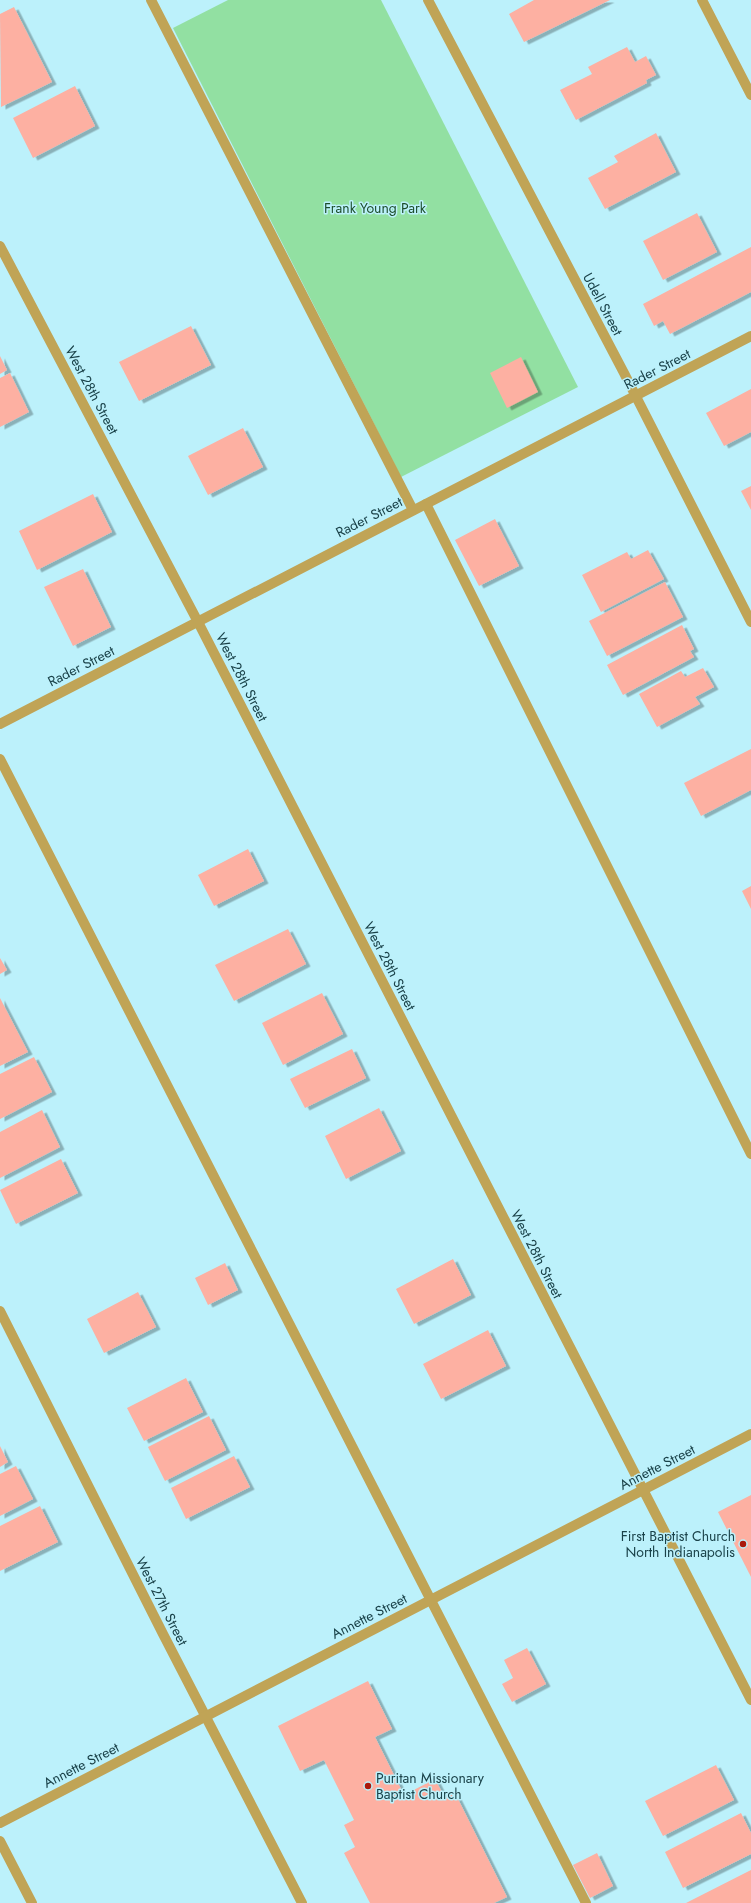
<svg xmlns="http://www.w3.org/2000/svg" width="751" height="1903" viewBox="0 0 751 1903" font-family="Jost,sans-serif">
<style>
.green{fill:#92e0a2}
.building{fill:#fdb0a2;filter:url(#shadow)}
.lines{fill:none;stroke-linecap:round;stroke-linejoin:round}
.service{stroke:#c0a456;stroke-width:10}
.minor{stroke:#c0a456;stroke-width:10}
.poi-dot{fill:#aa190c;stroke:#bcf1fb;stroke-width:1.5}
.labels{text-anchor:middle;dominant-baseline:central;stroke-width:3;stroke-linejoin:round;paint-order:stroke}
.park-label{font-size:14px;fill:#1c4d2a;stroke:#bcf1fb}
.street-label{font-size:14px;fill:#1a4249;stroke:#bcf1fb}
.poi-label{font-size:14px;fill:#1a4249;stroke:#bcf1fb;text-anchor:end}
</style>
<defs>
<filter id="shadow"><feDropShadow dx="4.5" dy="2.5" stdDeviation="0" flood-color="#0004"/></filter>
</defs>
<rect width="100%" height="100%" fill="#bcf1fb"/>
<!-- green -->
<path class="green" d="M228 0H381L578 387 401 477 173 28Z"/>
<!-- building -->
<g class="building">
<path d="M534 0H610L524 42 509 14Z"/>
<path d="M14 7 52 82 1 107 0 14Z"/>
<path d="M627 47 635 62 646 56 656 75 646 80 647 83 576 120 560 90 592 74 588 67Z"/>
<path d="M75 86 95 126 33 158 13 118Z"/>
<path d="M656 133 676 172 605 209 588 178 618 162 614 156Z"/>
<path d="M697 213 717 252 663 280 643 241Z"/>
<path d="M751 247V292L670 334 663 321 654 326 643 304Z"/>
<path d="M191 326 211 365 139 401 119 362Z"/>
<path d="M0 356 7 370 0 374Z"/>
<path d="M521 357 538 392 507 408 490 373Z"/>
<path d="M10 373 29 412 0 427V378Z"/>
<path d="M751 389V432L724 446 706 413Z"/>
<path d="M243 428 263 467 208 495 188 456Z"/>
<path d="M751 486V510L741 491Z"/>
<path d="M93 494 112 532 37 570 19 531Z"/>
<path d="M495 519 519 566 479 586 455 540Z"/>
<path d="M648 550 664 579 601 612 582 575 627 552 631 559Z"/>
<path d="M83 569 111 627 73 646 44 587Z"/>
<path d="M665 582 683 617 607 656 589 621Z"/>
<path d="M682 625 694 649 690 651 694 657 623 695 607 665Z"/>
<path d="M703 668 714 687 695 697 700 704 657 727 639 694 681 671 685 677Z"/>
<path d="M751 749V790L701 816 684 783Z"/>
<path d="M248 849 264 881 214 906 198 875Z"/>
<path d="M751 886V909L742 891Z"/>
<path d="M288 929 306 964 234 1001 215 965Z"/>
<path d="M0 958 7 970 0 974Z"/>
<path d="M322 993 343 1034 283 1065 262 1023Z"/>
<path d="M0 998 28 1052 0 1066Z"/>
<path d="M352 1049 366 1078 305 1108 290 1079Z"/>
<path d="M34 1057 52 1092 0 1119V1074Z"/>
<path d="M379 1108 401 1151 346 1179 325 1136Z"/>
<path d="M42 1110 60 1147 0 1178V1132Z"/>
<path d="M61 1159 78 1193 16 1224 0 1190Z"/>
<path d="M453 1259 471 1295 414 1324 396 1289Z"/>
<path d="M225 1263 238 1290 208 1305 195 1278Z"/>
<path d="M138 1292 156 1327 104 1353 87 1319Z"/>
<path d="M488 1330 506 1366 441 1399 423 1364Z"/>
<path d="M186 1378 203 1412 144 1441 127 1408Z"/>
<path d="M209 1416 226 1450 165 1481 148 1447Z"/>
<path d="M0 1446 8 1462 0 1467Z"/>
<path d="M234 1456 250 1487 186 1519 171 1488Z"/>
<path d="M16 1466 33 1499 0 1516V1474Z"/>
<path d="M751 1495V1577L718 1512Z"/>
<path d="M40 1506 58 1542 0 1571V1526Z"/>
<path d="M527 1648 546 1684 512 1702 502 1684 513 1678 504 1660Z"/>
<path d="M368 1681 392 1729 375 1737 404 1795 435 1779 445 1798 455 1793 507 1897 494 1903H370L344 1853 355 1847 344 1825 354 1820 324 1760 300 1771 278 1726Z"/>
<path d="M716 1765 734 1800 663 1836 645 1801Z"/>
<path d="M741 1813 751 1833V1854L683 1888 665 1852Z"/>
<path d="M597 1853 613 1886 590 1898 573 1865Z"/>
<path d="M751 1870V1903H686Z"/>
</g>
<g class="lines">
<!-- service -->
<g class="service">
<path d="M151 0 413 510"/>
<path d="M702 0 751 95"/>
<path d="M426 504 751 1154"/>
<path d="M0 759 586 1903"/>
<path d="M0 1841 32 1903"/>
</g>
<!-- minor -->
<g class="minor">
<path d="M428 0 624 373 751 622"/>
<path d="M0 246 198 622 751 1700"/>
<path d="M0 724 751 336"/>
<path d="M0 1311 163 1634 302 1903"/>
<path d="M0 1823 751 1434"/>
</g>
</g>
<!-- markers -->
<g class="poi-dot">
<circle cx="743" cy="1544" r="4"/>
<circle cx="368" cy="1786" r="4"/>
</g>
<g class="labels">
<!-- park labels -->
<g class="park-label">
<text x="375" y="208">Frank Young Park</text>
</g>
<!-- street labels -->
<g class="street-label">
<text transform="translate(603 304) rotate(62)">Udell Street</text>
<text transform="translate(657 369) rotate(-27)">Rader Street</text>
<text transform="translate(92 390) rotate(62)">West 28th Street</text>
<text transform="translate(369 517) rotate(-27)">Rader Street</text>
<text transform="translate(81 666) rotate(-27)">Rader Street</text>
<text transform="translate(242 677) rotate(63)">West 28th Street</text>
<text transform="translate(390 966) rotate(63)">West 28th Street</text>
<text transform="translate(537 1254) rotate(63)">West 28th Street</text>
<text transform="translate(657 1467) rotate(-27)">Annette Street</text>
<text transform="translate(162 1601) rotate(63)">West 27th Street</text>
<text transform="translate(369 1616) rotate(-27)">Annette Street</text>
<text transform="translate(81 1765) rotate(-27)">Annette Street</text>
</g>
<!-- poi labels -->
<g class="poi-label">
<text x="735" y="1536">First Baptist Church<tspan x="735" dy="16">North Indianapolis</tspan></text>
<text x="376" y="1778" text-anchor="start">Puritan Missionary<tspan x="376" dy="16">Baptist Church</tspan></text>
</g>
</g>
</svg>
